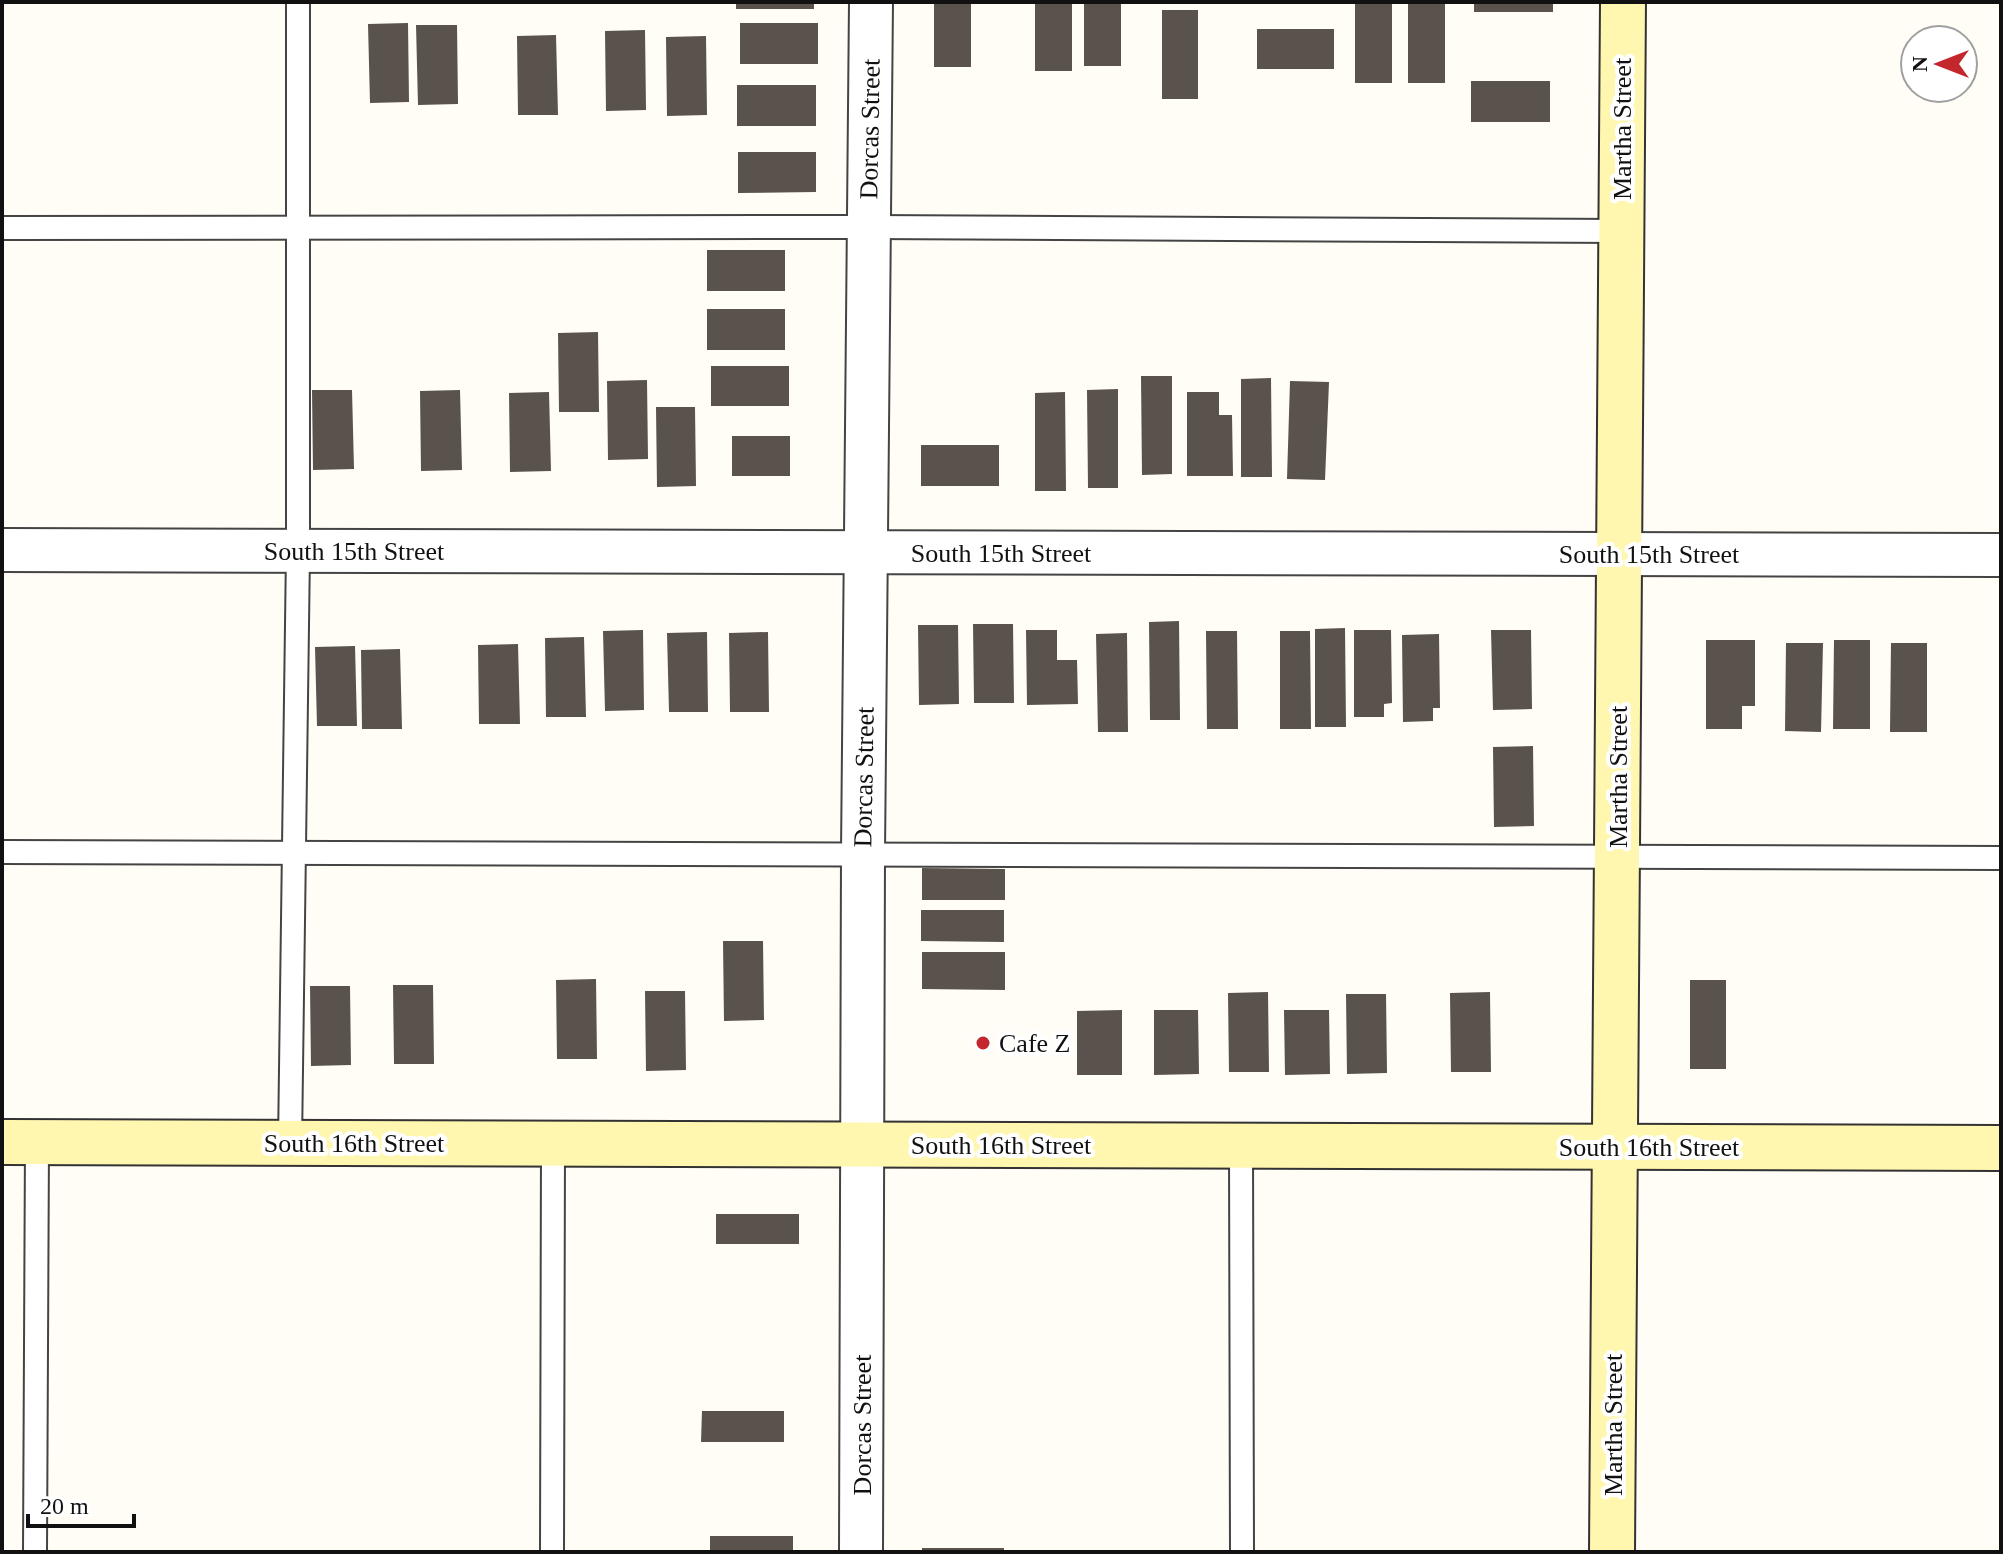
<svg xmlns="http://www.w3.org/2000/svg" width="2003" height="1554" viewBox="0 0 2003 1554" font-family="Georgia,serif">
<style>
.building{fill:#5a524d}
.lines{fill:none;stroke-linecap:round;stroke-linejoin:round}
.lane-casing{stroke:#444;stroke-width:26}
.street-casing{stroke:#444;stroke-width:46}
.secondary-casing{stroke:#333;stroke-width:48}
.lane{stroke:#fff;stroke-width:22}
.street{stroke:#fff;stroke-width:42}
.secondary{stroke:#fff6b0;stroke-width:44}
.poi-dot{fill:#c4262e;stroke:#fff;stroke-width:3}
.labels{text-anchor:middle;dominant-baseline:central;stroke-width:8;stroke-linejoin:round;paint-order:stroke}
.street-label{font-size:26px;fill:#111;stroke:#fff}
.poi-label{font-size:26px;fill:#111;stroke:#fff;text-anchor:start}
</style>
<rect width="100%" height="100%" fill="#fffdf5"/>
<!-- building -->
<g class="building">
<rect x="736" y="2" width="78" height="7"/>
<rect x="934" y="2" width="37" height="65"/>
<rect x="1035" y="2" width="37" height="69"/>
<rect x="1084" y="2" width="37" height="64"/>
<rect x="1355" y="2" width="37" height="81"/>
<rect x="1408" y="2" width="37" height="81"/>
<rect x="1474" y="2" width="79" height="10"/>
<rect x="1162" y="10" width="36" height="89"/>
<path d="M408 23 409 102 370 103 368 24Z"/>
<rect x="740" y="23" width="78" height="41"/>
<path d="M416 25H457L458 104 418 105Z"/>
<rect x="1257" y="29" width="77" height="40"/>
<path d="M645 30 646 110 606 111 605 31Z"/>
<path d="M556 35 558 115H518L517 36Z"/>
<path d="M706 36 707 115 667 116 666 37Z"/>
<rect x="1471" y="81" width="79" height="41"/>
<rect x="737" y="85" width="79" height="41"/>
<path d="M738 152H816V192L738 193Z"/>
<rect x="707" y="250" width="78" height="41"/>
<rect x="707" y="309" width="78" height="41"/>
<path d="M598 332 599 412H559L558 333Z"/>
<rect x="711" y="366" width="78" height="40"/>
<path d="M1141 376H1172V474L1142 475Z"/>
<path d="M1271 378 1272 477H1241V379Z"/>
<path d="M647 380 648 459 608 460 607 381Z"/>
<path d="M1290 381 1329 382 1325 480 1287 479Z"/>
<path d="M1118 389V488H1088L1087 390Z"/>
<path d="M312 390H352L354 469 313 470Z"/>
<path d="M460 390 462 470 421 471 420 391Z"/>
<path d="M549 392 551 471 510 472 509 393Z"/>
<path d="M1065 392 1066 491H1035V393Z"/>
<path d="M1187 392H1219V415H1232L1233 476H1187Z"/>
<path d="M656 407H695L696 486 657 487Z"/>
<rect x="732" y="436" width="58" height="40"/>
<rect x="921" y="445" width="78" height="41"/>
<path d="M1179 621 1180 720H1150L1149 622Z"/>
<path d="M973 624H1013L1014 703H974Z"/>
<path d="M918 625H958L959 704 919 705Z"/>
<path d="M1345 628 1346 727H1315V629Z"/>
<path d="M643 630 644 710 605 711 603 631Z"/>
<path d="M1026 630H1057V660H1077L1078 704 1027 705Z"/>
<path d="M1354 630H1391L1392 703 1384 704V717H1354Z"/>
<path d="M1491 630H1531L1532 709 1493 710Z"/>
<path d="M1206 631H1237L1238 729H1207Z"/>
<path d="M1280 631H1310L1311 729H1280Z"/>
<path d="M707 632 708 712H669L667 633Z"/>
<path d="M768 632 769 712H730L729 633Z"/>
<path d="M1127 633 1128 732H1098L1096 634Z"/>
<path d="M1439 634 1440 708H1433V721L1403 722 1402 635Z"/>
<path d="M584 637 586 717H546L545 638Z"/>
<path d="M1706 640H1755V706H1742V729H1706Z"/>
<path d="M1834 640H1870V729H1833Z"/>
<path d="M1786 643H1823L1821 732 1785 731Z"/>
<path d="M1891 643H1927V732H1890Z"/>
<path d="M518 644 520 724H479L478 645Z"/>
<path d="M355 646 357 726H317L315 647Z"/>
<path d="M400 649 402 729H362L361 650Z"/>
<path d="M1533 746 1534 826 1494 827 1493 747Z"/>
<path d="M922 868 1005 869V900H922Z"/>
<path d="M921 910H1004V942L921 941Z"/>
<path d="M723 941H763L764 1020 724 1021Z"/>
<path d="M922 952H1005V990L922 989Z"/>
<path d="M596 979 597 1059H557L556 980Z"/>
<rect x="1690" y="980" width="36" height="89"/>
<path d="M393 985H433L434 1064H394Z"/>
<path d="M310 986H350L351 1065 311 1066Z"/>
<path d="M645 991H685L686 1070 646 1071Z"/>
<path d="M1268 992 1269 1072H1229L1228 993Z"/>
<path d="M1490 992 1491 1072H1451L1450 993Z"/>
<path d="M1346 994H1386L1387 1073 1347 1074Z"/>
<path d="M1122 1010V1075H1077V1011Z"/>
<path d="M1154 1010H1198L1199 1074 1154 1075Z"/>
<path d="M1284 1010H1329L1330 1074 1285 1075Z"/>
<rect x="716" y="1214" width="83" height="30"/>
<path d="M702 1411H784V1442H701Z"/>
<rect x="710" y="1536" width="83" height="16"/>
<rect x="922" y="1548" width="82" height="4"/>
</g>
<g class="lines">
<defs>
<g id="lane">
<path d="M2 228 869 227 1621 231"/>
<path d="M2 852 2001 858"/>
<path d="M290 1143 298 551V2"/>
<path d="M1241 1146 1242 1552"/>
<path d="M35 1552 37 1142"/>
<path d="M552 1552 553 1144"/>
</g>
<g id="street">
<path d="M2 550 2001 555"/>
<path d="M861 1552 863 854 871 2"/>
</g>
<g id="secondary">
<path d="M2 1142 2001 1148"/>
<path d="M1612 1552 1623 2"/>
</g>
</defs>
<!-- lane casing -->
<use href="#lane" class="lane-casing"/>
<!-- street casing -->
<use href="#street" class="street-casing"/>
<!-- secondary casing -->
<use href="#secondary" class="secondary-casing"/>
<!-- lane -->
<use href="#lane" class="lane"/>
<!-- street -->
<use href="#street" class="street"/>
<!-- secondary -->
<use href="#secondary" class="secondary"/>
</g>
<!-- markers -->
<circle class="poi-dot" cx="983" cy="1043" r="8"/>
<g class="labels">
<!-- street labels -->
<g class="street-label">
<text transform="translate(870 129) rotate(-89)">Dorcas Street</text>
<text transform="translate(1622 129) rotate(-90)">Martha Street</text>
<text x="354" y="551">South 15th Street</text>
<text x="1001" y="553">South 15th Street</text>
<text x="1649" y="554">South 15th Street</text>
<text transform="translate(864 777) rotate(-89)">Dorcas Street</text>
<text transform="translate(1618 777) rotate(-90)">Martha Street</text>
<text x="354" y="1143">South 16th Street</text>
<text x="1001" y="1145">South 16th Street</text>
<text x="1649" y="1147">South 16th Street</text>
<text transform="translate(862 1425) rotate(-90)">Dorcas Street</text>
<text transform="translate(1613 1425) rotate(-90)">Martha Street</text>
</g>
<!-- poi labels -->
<g class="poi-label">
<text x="999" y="1043">Cafe Z</text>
</g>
</g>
<!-- border -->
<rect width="2003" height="1554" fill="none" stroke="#111111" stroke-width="8"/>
<!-- north arrow -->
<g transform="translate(1939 64) rotate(270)"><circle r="38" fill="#ffffff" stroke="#a0a0a0" stroke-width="2"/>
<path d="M0-6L14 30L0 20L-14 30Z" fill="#c4262e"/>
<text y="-12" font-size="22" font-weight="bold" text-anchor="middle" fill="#111111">N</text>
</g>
<!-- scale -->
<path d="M28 1514v12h106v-12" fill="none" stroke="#111111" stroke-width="4"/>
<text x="40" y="1514" font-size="24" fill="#111111" stroke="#ffffff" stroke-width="6" paint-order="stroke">20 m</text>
</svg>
